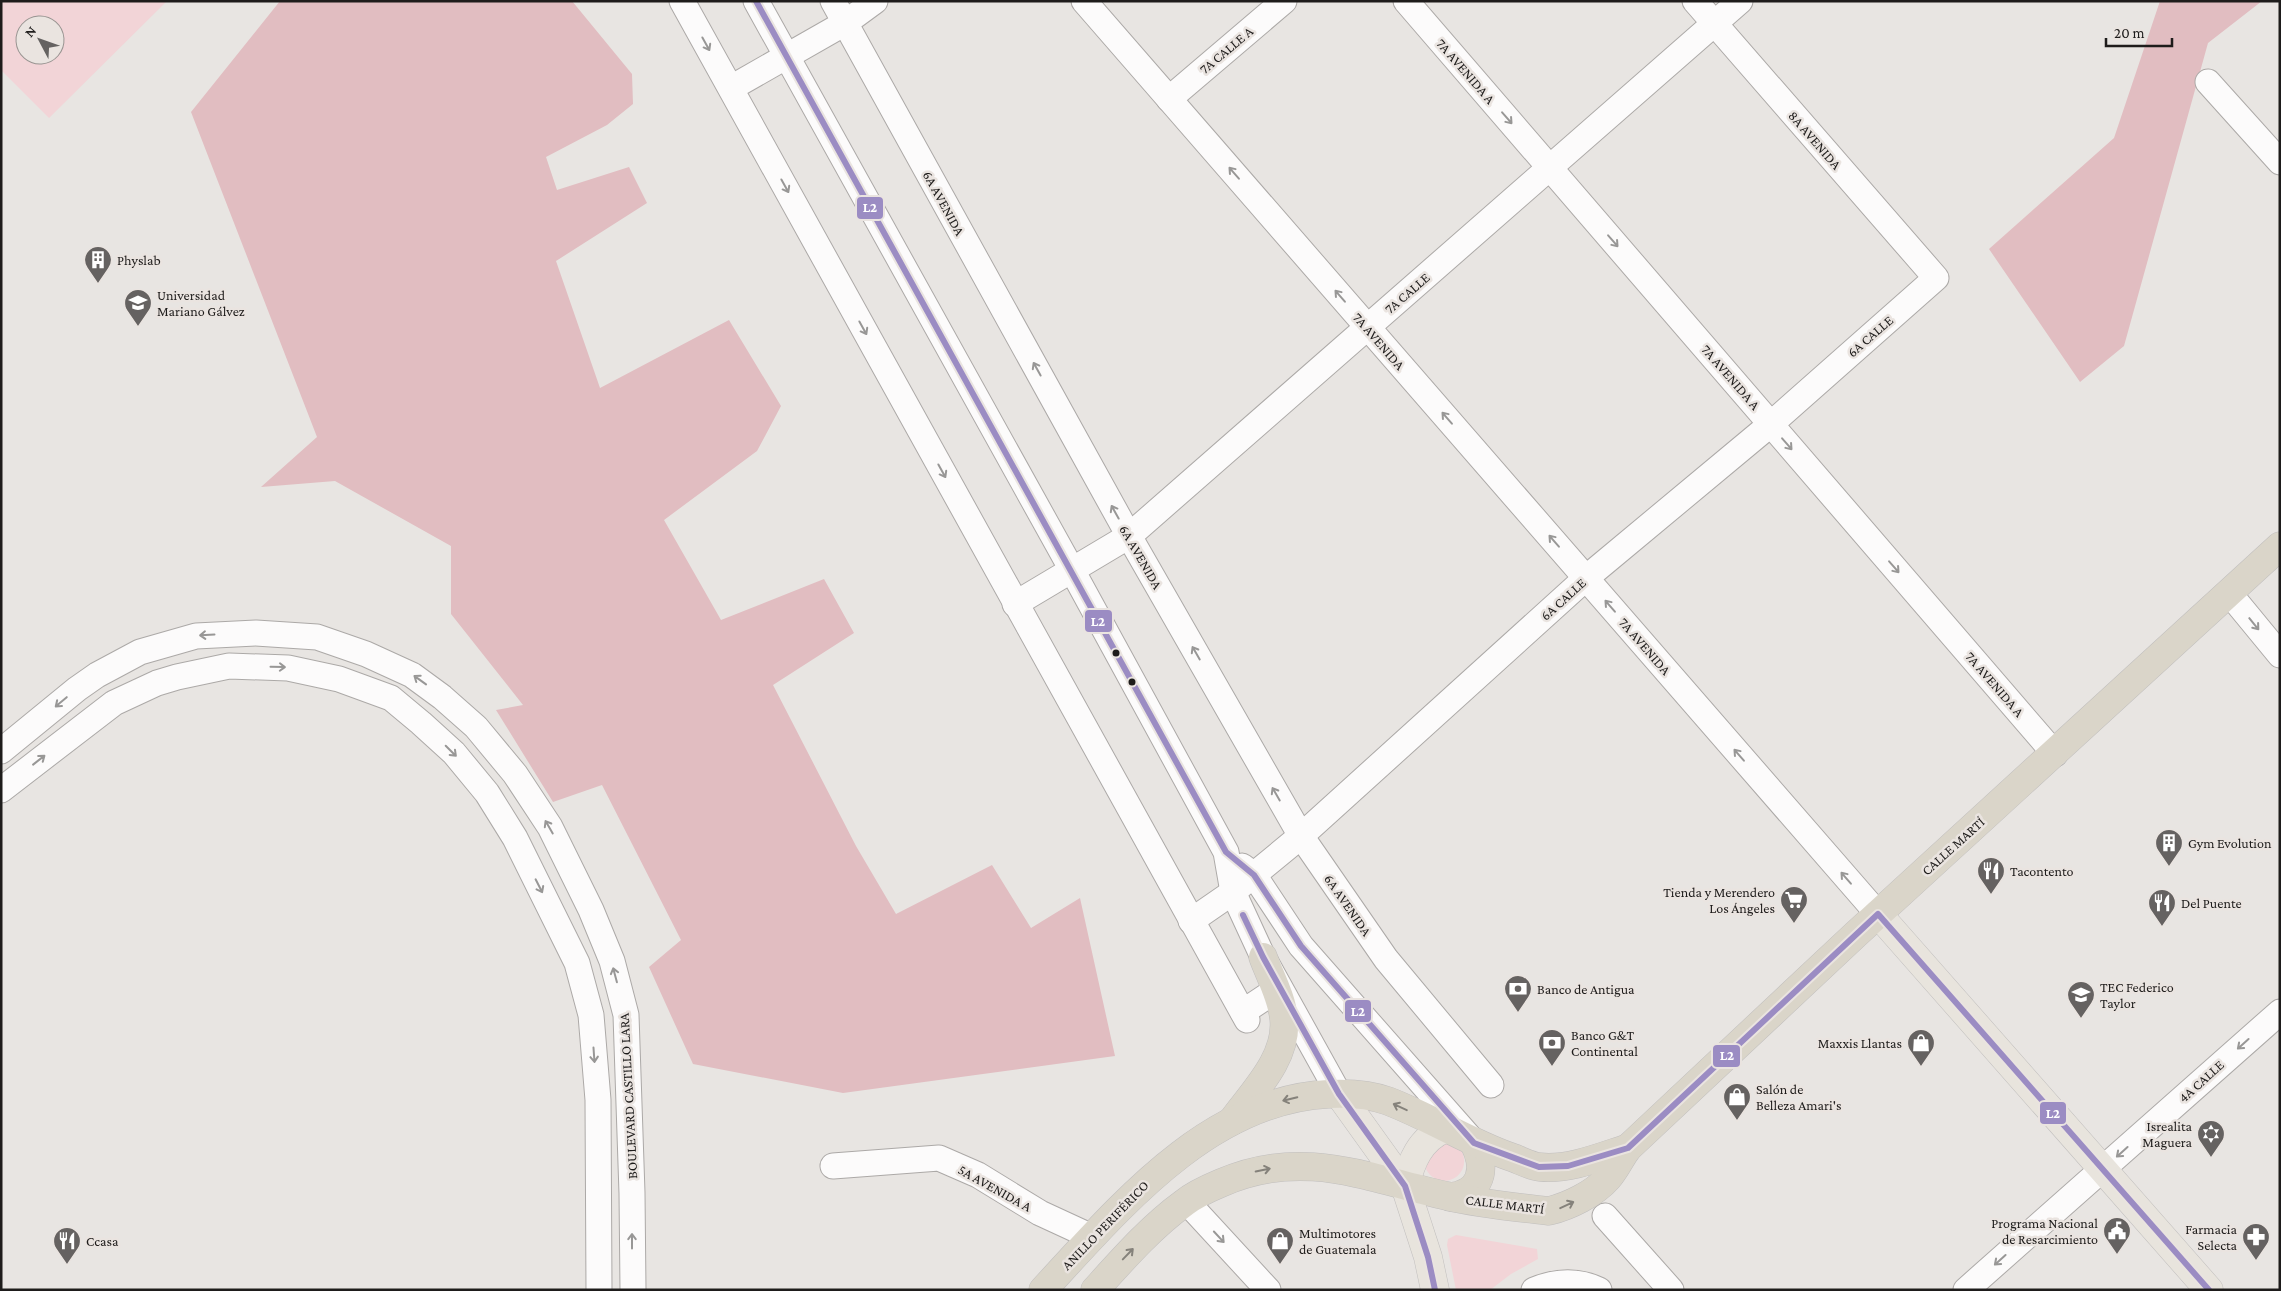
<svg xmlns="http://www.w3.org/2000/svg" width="2281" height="1291" viewBox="0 0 2281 1291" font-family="'Crimson Pro',serif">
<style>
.green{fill:#f2d4d7;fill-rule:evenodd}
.forest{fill:#e1bdc1}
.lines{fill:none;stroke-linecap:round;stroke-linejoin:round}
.minor-casing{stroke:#aca9a7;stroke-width:27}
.major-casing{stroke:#c1bfbe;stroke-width:29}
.highway-casing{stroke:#c1bfbe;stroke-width:29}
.minor{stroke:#fcfbfb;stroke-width:25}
.major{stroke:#e8e4dd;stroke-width:28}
.highway{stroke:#dad5c9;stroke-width:28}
.bus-1-casing{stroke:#eae4e0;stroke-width:10}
.bus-1{stroke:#9b8cc3;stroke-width:6}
.oneway{stroke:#989796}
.oneway2{stroke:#85827b}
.bus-dot{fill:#1e1c1b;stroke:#eae4e0;stroke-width:2}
.labels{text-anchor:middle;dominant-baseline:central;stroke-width:5;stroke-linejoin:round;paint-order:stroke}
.street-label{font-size:14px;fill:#1e1c1b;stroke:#eae4e0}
.poi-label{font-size:14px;fill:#1e1c1b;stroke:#eae4e0;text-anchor:start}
.line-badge{stroke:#eae4e0;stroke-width:2}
.badge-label{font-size:14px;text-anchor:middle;font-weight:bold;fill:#fff}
</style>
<rect width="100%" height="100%" fill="#e8e5e2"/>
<!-- green -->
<g class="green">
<path d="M1 1H167L49 118 1 70ZM25 25H55V55H25Z"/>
<path d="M1443 1141 1461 1149C1476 1179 1433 1195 1424 1164Z"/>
<path d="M1456 1235 1537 1249 1538 1259 1511 1274 1490 1290H1456L1447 1245 1448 1239Z"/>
</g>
<!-- forest -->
<g class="forest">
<path d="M280 1H572L632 74 633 104 607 125 546 157 557 190 629 167 647 203 556 261 600 388 729 320 781 406 757 451 664 520 721 620 824 579 854 633 773 685 856 846 896 914 992 865 1031 928 1080 898 1115 1056 843 1093 693 1064 649 967 681 940 602 785 553 802 496 710 523 705 451 614V546L335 481 261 487 317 437 191 112Z"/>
<path d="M2160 1H2262L2208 43 2124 346 2080 382 1989 249 2114 138Z"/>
</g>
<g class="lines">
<defs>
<g id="minor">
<path d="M682 1 1247 1020"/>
<path d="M756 1 1072 570 1226 852 1233 892 1263 957 1339 1094"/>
<path d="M833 1 1129 536 1301 836 1386 959 1491 1085"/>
<path d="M1084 1 1878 914"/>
<path d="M1406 1 2055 754"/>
<path d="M2208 82 2280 162"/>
<path d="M731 88 845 23 875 1"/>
<path d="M1169 99 1284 1"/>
<path d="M2229 593 2280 655"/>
<path d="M1015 604 1129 536 1740 1"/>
<path d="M1 751 77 689 97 675 140 652 196 636 256 633 317 637 366 654 412 675 442 697 476 727 515 774 550 827 591 910 612 961 626 1015 632 1193 633 1290"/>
<path d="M1 790 114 703 157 683 177 677 229 666 288 668 339 679 391 698 421 723 454 753 487 793 515 838 577 963 591 1015 598 1100 599 1290"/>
<path d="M1242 866 1254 875 1301 946 1471 1139"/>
<path d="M1191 921 1233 892 1301 836 1586 578 1771 424 1936 278 1695 1"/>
<path d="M1243 1012 1276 990"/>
<path d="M833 1166 939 1158 978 1175 1040 1213 1092 1237"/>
<path d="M1186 1201 1268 1290"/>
<path d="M1605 1216 1671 1290"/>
<path d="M1534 1290C1556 1281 1578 1280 1599 1290"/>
<path d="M1966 1290 2280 1012"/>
</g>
<g id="major">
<path d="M1878 914 2209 1290"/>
<path d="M1339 1094 1405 1186 1428 1257 1435 1290"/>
<path d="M1405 1186C1411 1162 1420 1139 1444 1129"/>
</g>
<g id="highway">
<path d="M1232 1121C1253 1092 1288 1058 1284 1019 1282 998 1270 976 1263 957"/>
<path d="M1450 1197C1482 1193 1487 1169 1474 1143"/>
<path d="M1043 1290C1119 1208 1208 1100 1328 1094 1348 1093 1369 1094 1388 1101 1430 1117 1468 1142 1511 1157 1520 1160 1530 1166 1540 1167 1569 1170 1600 1157 1628 1148"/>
<path d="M1095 1290C1123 1259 1151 1227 1184 1203 1195 1194 1209 1188 1221 1183 1303 1147 1367 1178 1447 1196 1480 1204 1515 1207 1549 1211 1569 1206 1594 1194 1608 1178 1616 1169 1621 1157 1628 1148L1855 935 2280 546"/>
</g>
</defs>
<!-- minor casing -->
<use href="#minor" class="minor-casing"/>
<!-- major casing -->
<use href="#major" class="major-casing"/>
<!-- highway casing -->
<use href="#highway" class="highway-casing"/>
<!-- minor -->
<use href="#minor" class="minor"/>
<!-- major -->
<use href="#major" class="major"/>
<!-- highway -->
<use href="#highway" class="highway"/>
<defs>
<g id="bus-1">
<path d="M756 1 1226 852 1254 875 1301 946 1474 1143 1539 1167 1568 1166 1628 1148 1878 914 2209 1290"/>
<path d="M1243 915 1263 957 1339 1094 1405 1186 1428 1257 1435 1290"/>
</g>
</defs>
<!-- bus-1 casing -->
<use href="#bus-1" class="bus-1-casing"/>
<!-- bus-1 -->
<use href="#bus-1" class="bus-1"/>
</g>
<!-- one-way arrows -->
<defs><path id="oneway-shaft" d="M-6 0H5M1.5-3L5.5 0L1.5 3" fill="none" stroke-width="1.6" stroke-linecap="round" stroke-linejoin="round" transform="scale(1.25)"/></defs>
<g class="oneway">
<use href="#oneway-shaft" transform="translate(706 44) rotate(61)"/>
<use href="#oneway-shaft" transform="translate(1507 118) rotate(49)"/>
<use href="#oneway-shaft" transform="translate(1234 173) rotate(-131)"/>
<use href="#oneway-shaft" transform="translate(785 186) rotate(61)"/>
<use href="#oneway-shaft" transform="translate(1613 241) rotate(49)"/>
<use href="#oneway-shaft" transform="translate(1340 296) rotate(-131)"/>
<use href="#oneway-shaft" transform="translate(863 328) rotate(61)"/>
<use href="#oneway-shaft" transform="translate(1037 369) rotate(-119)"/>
<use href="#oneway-shaft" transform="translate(1447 418) rotate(-131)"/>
<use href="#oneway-shaft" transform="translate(1787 444) rotate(49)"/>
<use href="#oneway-shaft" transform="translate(942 471) rotate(61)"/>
<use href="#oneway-shaft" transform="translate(1115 512) rotate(-119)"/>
<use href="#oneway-shaft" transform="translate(1554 541) rotate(-131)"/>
<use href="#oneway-shaft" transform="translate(1894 567) rotate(49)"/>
<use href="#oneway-shaft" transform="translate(1610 606) rotate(-131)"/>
<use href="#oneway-shaft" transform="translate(2254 624) rotate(51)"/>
<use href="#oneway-shaft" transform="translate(207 635) rotate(177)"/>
<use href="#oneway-shaft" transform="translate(1196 653) rotate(-120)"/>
<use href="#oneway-shaft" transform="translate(278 667) rotate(1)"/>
<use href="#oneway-shaft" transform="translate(420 680) rotate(-144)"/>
<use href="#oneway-shaft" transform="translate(61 702) rotate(140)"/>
<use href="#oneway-shaft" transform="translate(451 751) rotate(45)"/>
<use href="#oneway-shaft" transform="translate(1739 755) rotate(-131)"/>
<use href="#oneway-shaft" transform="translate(39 760) rotate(-38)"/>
<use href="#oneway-shaft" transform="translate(1276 794) rotate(-120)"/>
<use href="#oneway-shaft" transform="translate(549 827) rotate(-120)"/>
<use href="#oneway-shaft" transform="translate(1846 878) rotate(-131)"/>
<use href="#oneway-shaft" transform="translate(539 886) rotate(63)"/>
<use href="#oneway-shaft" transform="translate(615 975) rotate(-105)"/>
<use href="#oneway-shaft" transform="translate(2243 1044) rotate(138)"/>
<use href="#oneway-shaft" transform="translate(594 1055) rotate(86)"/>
<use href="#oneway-shaft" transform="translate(2122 1152) rotate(138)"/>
<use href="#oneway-shaft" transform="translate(1219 1237) rotate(47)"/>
<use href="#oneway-shaft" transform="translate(632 1241) rotate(-90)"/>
<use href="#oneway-shaft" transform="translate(2000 1260) rotate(138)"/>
</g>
<g class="oneway2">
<use href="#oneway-shaft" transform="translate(1290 1099) rotate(167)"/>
<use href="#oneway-shaft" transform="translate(1400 1107) rotate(-155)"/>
<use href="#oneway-shaft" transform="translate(1263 1170) rotate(-12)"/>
<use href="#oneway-shaft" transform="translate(1567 1205) rotate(-25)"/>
<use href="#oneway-shaft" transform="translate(1128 1254) rotate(-46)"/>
</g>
<!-- icons -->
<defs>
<symbol id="building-pin" viewBox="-11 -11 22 30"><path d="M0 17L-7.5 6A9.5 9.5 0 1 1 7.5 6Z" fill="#656261" stroke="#eae4e0"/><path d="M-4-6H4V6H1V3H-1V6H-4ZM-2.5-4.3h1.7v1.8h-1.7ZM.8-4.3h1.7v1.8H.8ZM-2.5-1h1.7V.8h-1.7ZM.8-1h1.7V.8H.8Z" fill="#fff"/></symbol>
<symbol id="university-pin" viewBox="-11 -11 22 30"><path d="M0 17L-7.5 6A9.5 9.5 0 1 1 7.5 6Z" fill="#656261" stroke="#eae4e0"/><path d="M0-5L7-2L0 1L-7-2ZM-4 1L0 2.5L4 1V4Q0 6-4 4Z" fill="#fff"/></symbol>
<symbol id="restaurant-pin" viewBox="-11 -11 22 30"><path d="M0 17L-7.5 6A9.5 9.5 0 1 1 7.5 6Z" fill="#656261" stroke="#eae4e0"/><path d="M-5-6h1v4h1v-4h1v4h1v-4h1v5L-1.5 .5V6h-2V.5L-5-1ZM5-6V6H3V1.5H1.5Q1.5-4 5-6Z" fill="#fff"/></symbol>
<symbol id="supermarket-pin" viewBox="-11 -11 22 30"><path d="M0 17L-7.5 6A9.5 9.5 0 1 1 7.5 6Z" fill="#656261" stroke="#eae4e0"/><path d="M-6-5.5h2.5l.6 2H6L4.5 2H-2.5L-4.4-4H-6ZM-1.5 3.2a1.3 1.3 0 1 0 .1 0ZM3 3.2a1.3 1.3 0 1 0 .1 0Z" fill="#fff"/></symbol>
<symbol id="bank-pin" viewBox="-11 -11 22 30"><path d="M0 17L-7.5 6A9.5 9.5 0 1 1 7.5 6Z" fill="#656261" stroke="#eae4e0"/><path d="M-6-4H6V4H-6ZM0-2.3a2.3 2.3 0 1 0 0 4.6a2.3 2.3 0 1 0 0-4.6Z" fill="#fff"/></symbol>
<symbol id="school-pin" viewBox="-11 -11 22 30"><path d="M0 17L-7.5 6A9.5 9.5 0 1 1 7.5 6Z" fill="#656261" stroke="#eae4e0"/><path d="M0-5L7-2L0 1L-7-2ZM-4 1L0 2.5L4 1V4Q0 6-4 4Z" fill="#fff"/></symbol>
<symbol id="shop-pin" viewBox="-11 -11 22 30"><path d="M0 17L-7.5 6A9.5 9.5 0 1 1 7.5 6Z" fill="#656261" stroke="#eae4e0"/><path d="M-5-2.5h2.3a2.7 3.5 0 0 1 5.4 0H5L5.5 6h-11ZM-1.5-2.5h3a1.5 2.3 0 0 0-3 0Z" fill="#fff"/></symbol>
<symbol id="synagogue-pin" viewBox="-11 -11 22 30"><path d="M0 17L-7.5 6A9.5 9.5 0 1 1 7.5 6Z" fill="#656261" stroke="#eae4e0"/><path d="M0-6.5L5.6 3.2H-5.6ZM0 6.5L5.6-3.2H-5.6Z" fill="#fff"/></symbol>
<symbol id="civic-pin" viewBox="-11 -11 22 30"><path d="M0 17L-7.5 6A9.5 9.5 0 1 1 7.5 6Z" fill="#656261" stroke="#eae4e0"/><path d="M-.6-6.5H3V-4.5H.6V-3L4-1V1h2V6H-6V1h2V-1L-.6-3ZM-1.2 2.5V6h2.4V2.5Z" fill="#fff"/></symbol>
<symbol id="pharmacy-pin" viewBox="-11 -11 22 30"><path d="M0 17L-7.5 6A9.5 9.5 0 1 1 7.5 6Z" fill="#656261" stroke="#eae4e0"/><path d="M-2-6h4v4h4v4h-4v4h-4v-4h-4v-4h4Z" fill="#fff"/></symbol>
</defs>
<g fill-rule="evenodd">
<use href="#building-pin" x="82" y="244" width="32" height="43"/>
<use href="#university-pin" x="122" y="287" width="32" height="43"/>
<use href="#building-pin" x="2153" y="827" width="32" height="43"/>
<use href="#restaurant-pin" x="1975" y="855" width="32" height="43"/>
<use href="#supermarket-pin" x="1778" y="884" width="32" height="43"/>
<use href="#restaurant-pin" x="2146" y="887" width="32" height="43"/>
<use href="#bank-pin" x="1502" y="973" width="32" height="43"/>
<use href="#school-pin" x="2065" y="979" width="32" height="43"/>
<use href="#bank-pin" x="1536" y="1027" width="32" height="43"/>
<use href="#shop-pin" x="1905" y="1027" width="32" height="43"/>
<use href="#shop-pin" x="1721" y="1081" width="32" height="43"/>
<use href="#synagogue-pin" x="2195" y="1118" width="32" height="43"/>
<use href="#civic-pin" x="2101" y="1215" width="32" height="43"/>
<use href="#pharmacy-pin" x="2240" y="1221" width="32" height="43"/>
<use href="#restaurant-pin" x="51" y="1225" width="32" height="43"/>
<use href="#shop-pin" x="1264" y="1225" width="32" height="43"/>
</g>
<!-- markers -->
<g class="bus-dot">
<circle cx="1116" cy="653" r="4.5"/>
<circle cx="1132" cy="682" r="4.5"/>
</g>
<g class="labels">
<!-- street labels -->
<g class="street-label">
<text transform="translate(1226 50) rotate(-40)">7A CALLE A</text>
<text transform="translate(1466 71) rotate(49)">7A AVENIDA A</text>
<text transform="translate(1815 140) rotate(49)">8A AVENIDA</text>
<text transform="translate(944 203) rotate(61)">6A AVENIDA</text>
<text transform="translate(1407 293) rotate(-41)">7A CALLE</text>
<text transform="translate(1870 336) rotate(-41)">6A CALLE</text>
<text transform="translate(1379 341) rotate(49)">7A AVENIDA</text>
<text transform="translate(1731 377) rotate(49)">7A AVENIDA A</text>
<text transform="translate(1141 557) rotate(60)">6A AVENIDA</text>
<text transform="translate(1563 599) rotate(-42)">6A CALLE</text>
<text transform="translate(1645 646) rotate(49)">7A AVENIDA</text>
<text transform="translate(1995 684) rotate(49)">7A AVENIDA A</text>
<text transform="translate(1953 846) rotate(-42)">CALLE MARTÍ</text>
<text transform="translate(1348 905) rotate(55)">6A AVENIDA</text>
<text transform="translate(2201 1081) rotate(-42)">4A CALLE</text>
<text transform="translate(628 1096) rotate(-93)">BOULEVARD CASTILLO LARA</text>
<text transform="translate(995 1188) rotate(29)">5A AVENIDA A</text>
<text transform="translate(1505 1204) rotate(7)">CALLE MARTÍ</text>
<text transform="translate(1105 1225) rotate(-46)">ANILLO PERIFÉRICO</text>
</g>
<!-- poi labels -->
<g class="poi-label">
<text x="117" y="260">Physlab</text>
<text x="157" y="295">Universidad<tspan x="157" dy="16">Mariano Gálvez</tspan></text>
<text x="2188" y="843">Gym Evolution</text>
<text x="2010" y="871">Tacontento</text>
<text x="1775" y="892" text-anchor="end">Tienda y Merendero<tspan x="1775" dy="16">Los Ángeles</tspan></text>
<text x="2181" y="903">Del Puente</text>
<text x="2100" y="987">TEC Federico<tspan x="2100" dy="16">Taylor</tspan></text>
<text x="1537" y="989">Banco de Antigua</text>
<text x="1571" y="1035">Banco G&amp;T<tspan x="1571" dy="16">Continental</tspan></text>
<text x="1902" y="1043" text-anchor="end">Maxxis Llantas</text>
<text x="1756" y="1089">Salón de<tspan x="1756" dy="16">Belleza Amari's</tspan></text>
<text x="2192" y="1126" text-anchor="end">Isrealita<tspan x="2192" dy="16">Maguera</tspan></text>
<text x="2098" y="1223" text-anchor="end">Programa Nacional<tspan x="2098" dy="16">de Resarcimiento</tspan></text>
<text x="2237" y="1229" text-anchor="end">Farmacia<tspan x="2237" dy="16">Selecta</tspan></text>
<text x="1299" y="1233">Multimotores<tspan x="1299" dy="16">de Guatemala</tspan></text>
<text x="86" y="1241">Ccasa</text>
</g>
</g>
<g class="line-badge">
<rect x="856" y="196" width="28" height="24" rx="5" fill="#9b8cc3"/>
<rect x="1084" y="609" width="29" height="24" rx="5" fill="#9b8cc3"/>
<rect x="1344" y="999" width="28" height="24" rx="5" fill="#9b8cc3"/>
<rect x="1712" y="1044" width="29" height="24" rx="5" fill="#9b8cc3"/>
<rect x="2039" y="1101" width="28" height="24" rx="5" fill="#9b8cc3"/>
</g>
<g class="badge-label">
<text x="870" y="212">L2</text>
<text x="1098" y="626">L2</text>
<text x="1358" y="1016">L2</text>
<text x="1727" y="1060">L2</text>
<text x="2053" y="1118">L2</text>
</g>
<!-- border -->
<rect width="2281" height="1291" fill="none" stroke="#1e1c1b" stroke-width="5"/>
<!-- north arrow -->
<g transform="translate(40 40) rotate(311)"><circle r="24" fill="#eae4e0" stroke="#989491"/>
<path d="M0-4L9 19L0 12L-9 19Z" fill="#656261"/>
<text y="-8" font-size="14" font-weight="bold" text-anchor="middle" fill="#1e1c1b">N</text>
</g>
<!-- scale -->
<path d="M2106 38v8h66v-8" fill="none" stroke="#1e1c1b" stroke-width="2.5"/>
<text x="2114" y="38" font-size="15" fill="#1e1c1b" stroke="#eae4e0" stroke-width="4" paint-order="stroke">20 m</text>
</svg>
